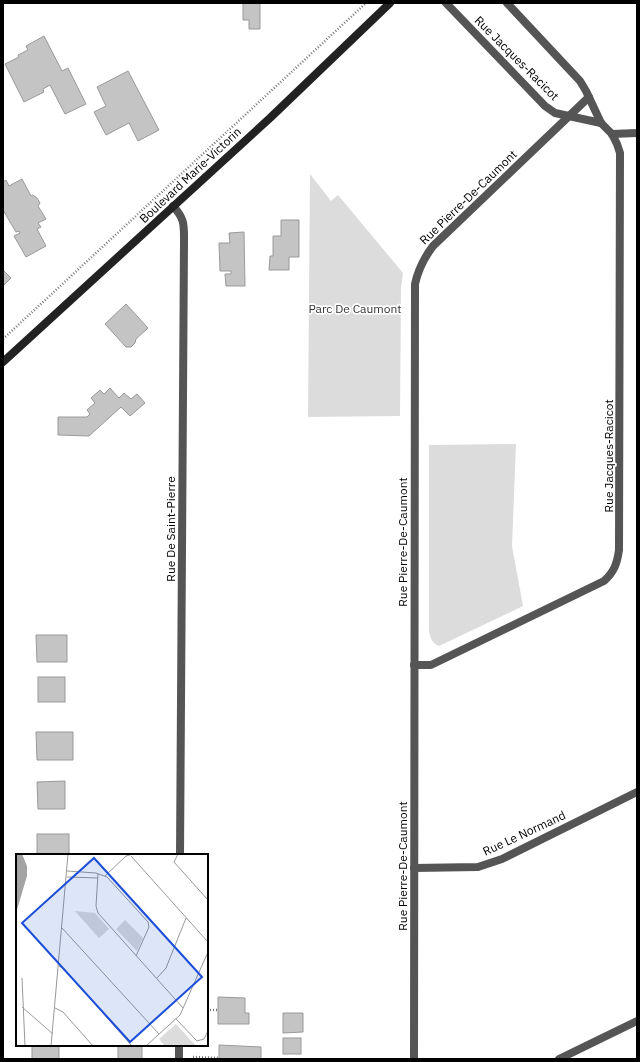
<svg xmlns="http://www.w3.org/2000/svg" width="640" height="1062" viewBox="0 0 640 1062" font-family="'IBM Plex Sans',sans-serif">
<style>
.green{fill:#dcdcdc}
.building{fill:#c4c4c4;stroke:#999}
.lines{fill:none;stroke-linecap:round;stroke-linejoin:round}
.path{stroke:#777;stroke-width:2.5;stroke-dasharray:1 2;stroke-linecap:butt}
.street{stroke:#555;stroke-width:8}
.secondary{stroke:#222;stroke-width:8}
.labels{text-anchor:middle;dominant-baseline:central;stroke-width:3.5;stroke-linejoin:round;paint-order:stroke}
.street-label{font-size:12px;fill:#000;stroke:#fff}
.park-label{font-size:12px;fill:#333;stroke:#fff}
.inset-road{fill:none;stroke:#999;stroke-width:1}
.view{fill:#1d4ed8;fill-opacity:0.15;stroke:#1d4ed8;stroke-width:2}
.inset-edge{fill:none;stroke:#000;stroke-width:2}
</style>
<rect width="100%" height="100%" fill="#fff"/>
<!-- green -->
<g class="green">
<path d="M310 174 331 201 338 195 403 273 401 288 400 416 308 417Z"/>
<path d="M516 444 512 546 523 606 439 646C432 643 431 639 429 632V445Z"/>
</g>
<!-- building -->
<g class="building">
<path d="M243 3H260V29H249V20H243Z"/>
<path d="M44 36 62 71 68 68 86 104 65 114 50 85 43 89 44 92 24 102 5 64 19 57 18 55 28 50 26 46Z"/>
<path d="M128 71 159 130 138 141 129 123 106 135 94 112 106 106 97 87Z"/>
<path d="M22 179 31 196 33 195 37 198 40 203 38 206 46 219 38 223 41 227 37 229 46 246 26 257 14 236 20 233 19 231 16 232 3 210V182L6 180 9 186Z"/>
<path d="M281 220H299V257H289V270H269L270 256H273V236H281Z"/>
<path d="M244 232 245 286H226L225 274H231V271H220L219 243H230L229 233Z"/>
<path d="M3 270 11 278 3 286Z"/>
<path d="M126 304 148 328 136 339 135 343 131 347H126L105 324Z"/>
<path d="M110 388 119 398 124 393 131 399 137 394 145 403 130 416 121 407 89 436 58 435V417H87L90 414 87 410 95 403 91 398 100 390 104 394Z"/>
<path d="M36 635H67V662H37Z"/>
<rect x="38" y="677" width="27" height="25"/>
<path d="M36 732H73V760H37Z"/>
<path d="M65 781V809H38L37 782Z"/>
<rect x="37" y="834" width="32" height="21"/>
<path d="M218 997 245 998V1013H249V1024H218Z"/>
<path d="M283 1013H303V1032L283 1033Z"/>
<rect x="283" y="1038" width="18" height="16"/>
<rect x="32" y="1045" width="27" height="14"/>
<rect x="118" y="1045" width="24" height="14"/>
<path d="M219 1045 261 1047V1059H219Z"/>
</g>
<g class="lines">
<!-- path -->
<g class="path">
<path d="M3 339 366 3"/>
<path d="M207 1010H218"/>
<path d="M193 1057 219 1058"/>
</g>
<!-- street -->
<g class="street">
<path d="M446 3 545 106 555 113 601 123"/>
<path d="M612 134 637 133"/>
<path d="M173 206C185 219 184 225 184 242L180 855"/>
<path d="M414 665H431L604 581C614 572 617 564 619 550L620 153 617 144 612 134 601 123 586 91 580 81 507 3"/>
<path d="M414 868 478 867 502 859 637 792"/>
<path d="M179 1059V1045"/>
<path d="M414 1059 415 284C418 270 424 258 433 246L589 97"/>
<path d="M559 1059 637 1021"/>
</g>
<!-- secondary -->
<path class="secondary" d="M3 362 270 118 390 3"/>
</g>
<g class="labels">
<!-- street labels -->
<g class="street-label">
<text transform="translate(517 58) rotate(45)">Rue Jacques-Racicot</text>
<text transform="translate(190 175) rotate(-43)">Boulevard Marie-Victorin</text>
<text transform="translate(468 197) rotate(-44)">Rue Pierre-De-Caumont</text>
<text transform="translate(608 456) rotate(-90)">Rue Jacques-Racicot</text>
<text transform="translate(170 529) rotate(-90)">Rue De Saint-Pierre</text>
<text transform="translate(402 542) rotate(-90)">Rue Pierre-De-Caumont</text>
<text transform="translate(524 833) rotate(-25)">Rue Le Normand</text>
<text transform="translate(402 866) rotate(-90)">Rue Pierre-De-Caumont</text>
</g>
<!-- park labels -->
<g class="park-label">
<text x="355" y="308">Parc De Caumont</text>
</g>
</g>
<!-- overview -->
<g transform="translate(16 854)">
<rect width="192" height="192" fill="#fff"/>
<path d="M59 57 79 59 93 75 83 84ZM109 66 127 84 121 97 100 75ZM160 170 180 192H149L143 185Z" fill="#dcdcdc"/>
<path d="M0 0H6L11 12V22L0 59Z" fill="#a3a3a3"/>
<path class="inset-road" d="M162 0 158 8 192 46M115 2 192 88M51 17 80 19 91 23 132 68 133 73 120 102M82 20 80 52 82 59 167 154M89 22 110 2 117 0M51 23 82 24M46 74 143 180M43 112 48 115 116 192M6 124 9 192M141 124 150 114 170 64M6 153 37 180M39 154 47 158 77 192M160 165 181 187 188 185 192 177M35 192 52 0M130 192 164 161 192 98"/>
<path class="view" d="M78 4 186 123 114 188 6 69Z"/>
<rect width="192" height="192" class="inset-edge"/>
</g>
<!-- border -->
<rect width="640" height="1062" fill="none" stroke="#000000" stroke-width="8"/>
</svg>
